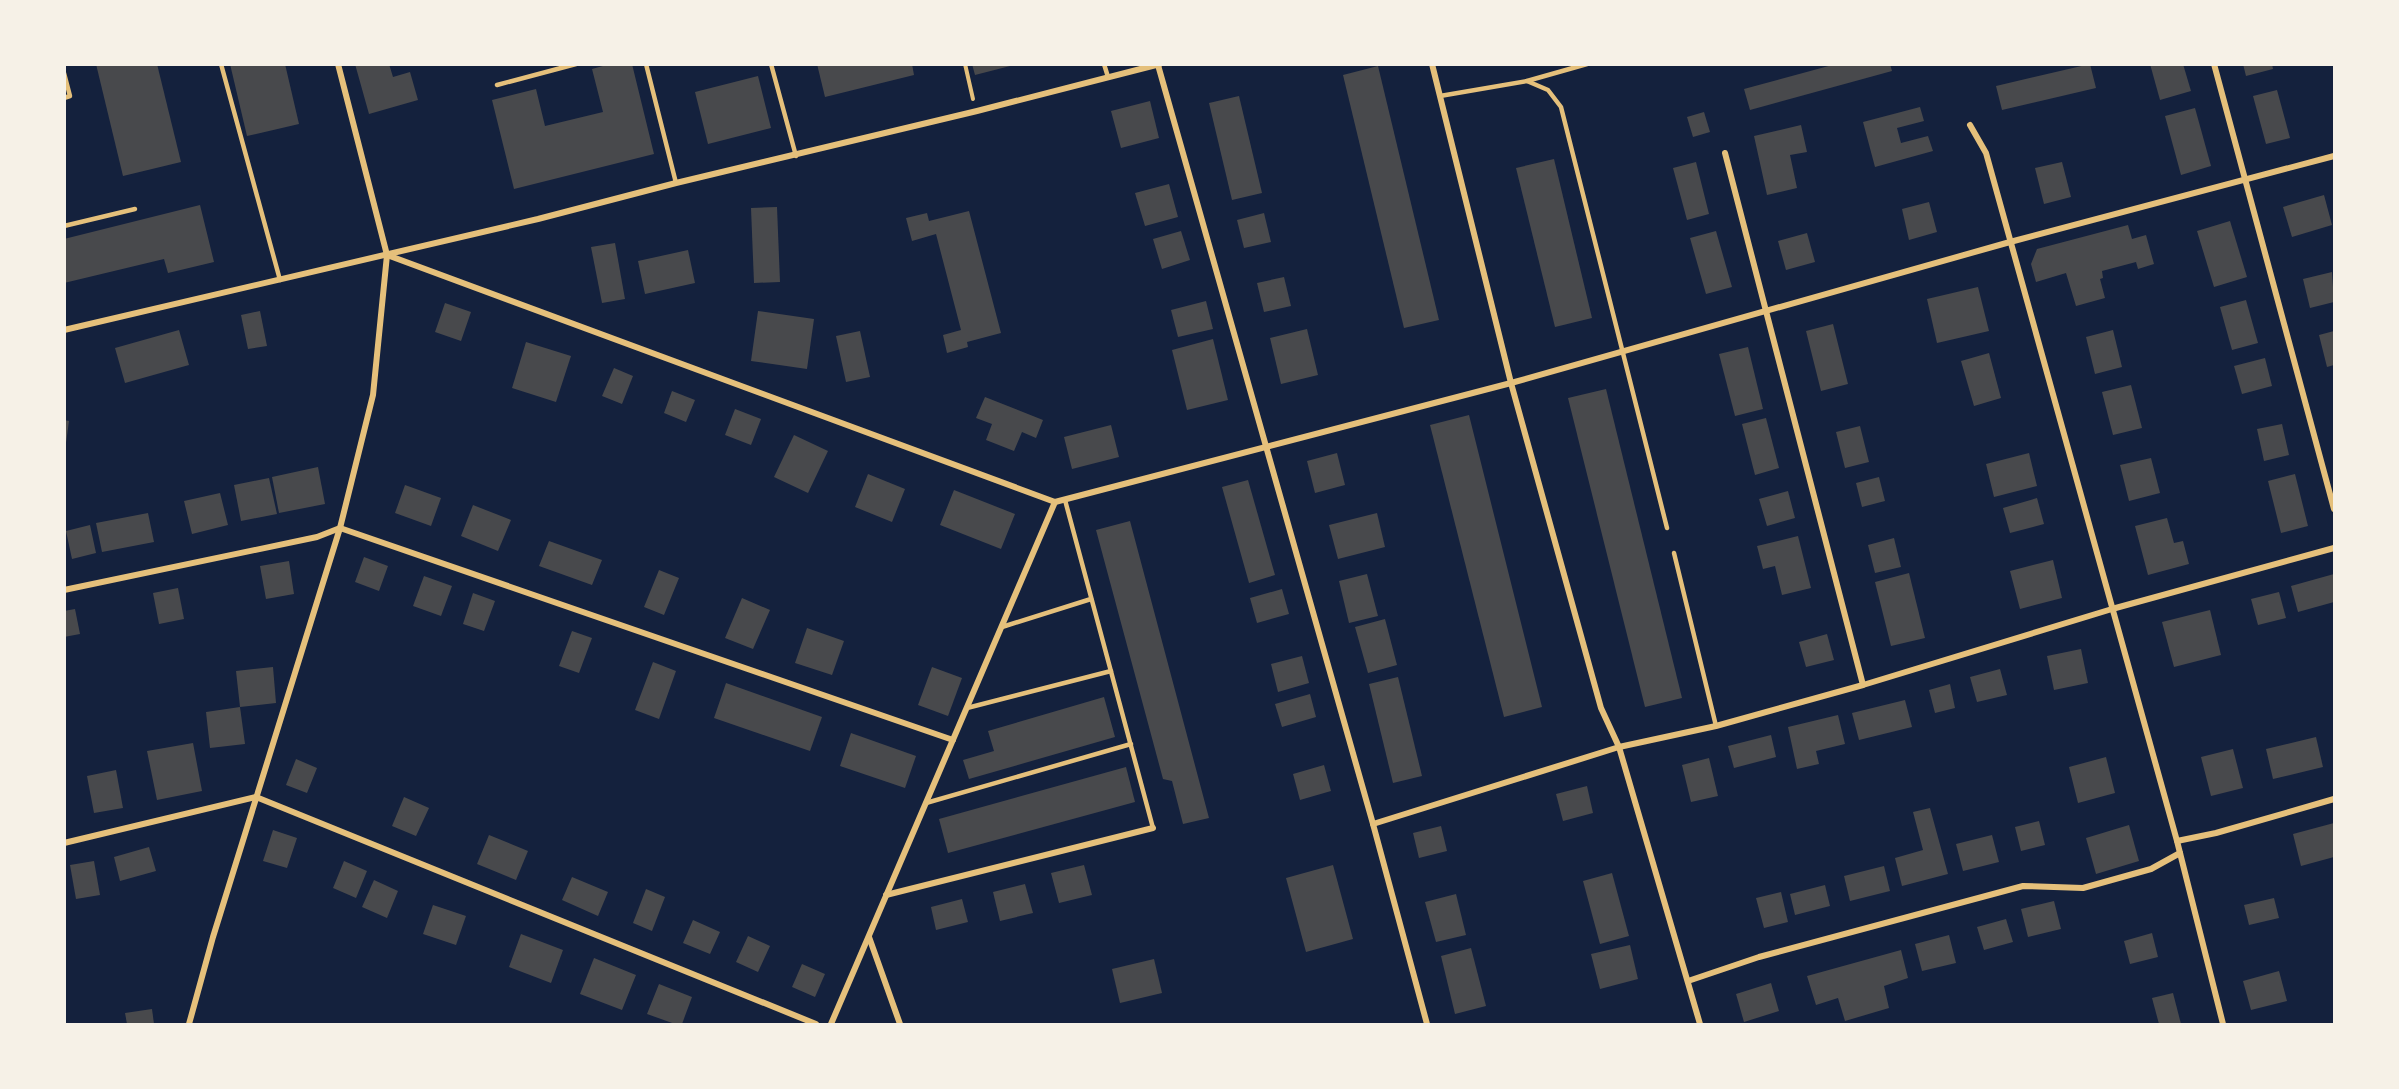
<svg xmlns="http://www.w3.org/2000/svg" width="2399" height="1089" viewBox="0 0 2399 1089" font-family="'PT Sans',sans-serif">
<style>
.building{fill:#48494c}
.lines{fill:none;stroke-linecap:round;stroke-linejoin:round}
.path{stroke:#e5c07b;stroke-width:4}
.service{stroke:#e5c07b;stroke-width:4.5}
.minor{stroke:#e5c07b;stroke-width:6}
</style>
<rect width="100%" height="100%" fill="#14213d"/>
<!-- building -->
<g class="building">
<path d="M96 64H157L181 162 123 176Z"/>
<path d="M230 64H285L299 124 247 136Z"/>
<path d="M355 64H389L393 77 410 72 418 100 369 114Z"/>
<path d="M610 64H632L654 154 514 189 492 100 536 89 545 126 603 112 592 69Z"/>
<path d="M817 64H912L914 75 825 97Z"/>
<path d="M972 64H1014V65L975 75Z"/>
<path d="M1836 64H1890L1892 71 1750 110 1744 89Z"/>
<path d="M2090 64 2096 88 2002 110 1996 86Z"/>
<path d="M2150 64H2183L2191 91 2160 100Z"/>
<path d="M2243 64H2272L2273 69 2246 76Z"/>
<path d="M1378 66 1439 320 1404 328 1343 75Z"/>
<path d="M758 76 771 128 708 144 695 92Z"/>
<path d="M2277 90 2290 138 2266 144 2253 96Z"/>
<path d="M1239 96 1262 193 1232 200 1209 103Z"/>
<path d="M1150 101 1159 138 1121 148 1111 111Z"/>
<path d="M1920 107 1924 121 1897 128 1901 143 1928 136 1933 151 1875 167 1863 122Z"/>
<path d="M2195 108 2211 166 2181 175 2165 116Z"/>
<path d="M1704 112 1710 132 1693 137 1687 117Z"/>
<path d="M1801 125 1807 152 1790 155 1797 188 1767 195 1754 136Z"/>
<path d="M1554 159 1592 318 1555 327 1516 168Z"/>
<path d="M1696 162 1709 214 1687 220 1673 168Z"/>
<path d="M2062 162 2071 197 2044 204 2035 168Z"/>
<path d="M1169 184 1178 217 1145 226 1135 193Z"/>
<path d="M2324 195 2332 225 2292 237 2283 207Z"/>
<path d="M1929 202 1937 232 1909 240 1902 209Z"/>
<path d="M200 205 214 262 168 273 164 259 64 283V239Z"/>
<path d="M777 207 780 282 754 283 751 208Z"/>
<path d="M969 211 1001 333 967 342 968 347 947 353 943 335 961 330 936 234 912 241 906 218 927 213 929 221Z"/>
<path d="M1264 213 1271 242 1244 248 1237 220Z"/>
<path d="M2230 221 2247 277 2214 287 2197 231Z"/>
<path d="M2128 225 2132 239 2146 235 2154 264 2138 269 2136 262 2102 271 2103 278 2100 279 2105 298 2076 306 2066 273 2036 282 2031 264 2037 249Z"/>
<path d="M1181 231 1190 260 1162 269 1153 239Z"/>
<path d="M1716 231 1732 287 1706 294 1690 238Z"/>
<path d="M1807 233 1815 262 1786 270 1778 241Z"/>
<path d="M615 243 625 299 602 303 591 247Z"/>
<path d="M688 250 695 283 645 294 638 261Z"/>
<path d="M2332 272 2334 302 2310 308 2303 279Z"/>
<path d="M1284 277 1291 306 1264 312 1257 283Z"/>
<path d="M1978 287 1989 331 1937 343 1927 299Z"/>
<path d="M2246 300 2258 343 2232 350 2220 307Z"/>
<path d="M1206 301 1213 329 1178 337 1171 310Z"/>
<path d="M445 303 471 312 461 341 435 332Z"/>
<path d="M260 311 267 346 248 349 241 315Z"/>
<path d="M758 311 814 319 807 369 751 361Z"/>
<path d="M1833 324 1848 384 1821 391 1806 331Z"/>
<path d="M1307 329 1318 375 1281 384 1270 338Z"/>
<path d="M179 330 189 365 125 383 115 348Z"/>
<path d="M2113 330 2122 367 2095 374 2086 337Z"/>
<path d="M860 331 870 377 846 382 836 336Z"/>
<path d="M2334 331V365L2327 367 2319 335Z"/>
<path d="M1213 339 1228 400 1187 410 1172 350Z"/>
<path d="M526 342 571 356 556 402 512 388Z"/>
<path d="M1748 347 1763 409 1735 416 1719 354Z"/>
<path d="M1989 353 2001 398 1974 406 1961 361Z"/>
<path d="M2265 358 2272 386 2242 394 2234 366Z"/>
<path d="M614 368 633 376 622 404 602 396Z"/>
<path d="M2131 385 2142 428 2113 435 2102 392Z"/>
<path d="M1606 389 1682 698 1645 707 1568 398Z"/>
<path d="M672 391 695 400 686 422 664 413Z"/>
<path d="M985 397 1043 420 1036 438 1022 432 1014 451 986 440 992 424 976 418Z"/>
<path d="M735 409 761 419 751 445 725 435Z"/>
<path d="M1469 415 1542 707 1504 717 1430 425Z"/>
<path d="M1766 418 1779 468 1755 475 1742 424Z"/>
<path d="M64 420 69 421 66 443H64Z"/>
<path d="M2282 424 2289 455 2264 461 2257 429Z"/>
<path d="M1111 425 1119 457 1072 469 1064 437Z"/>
<path d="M1860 426 1869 462 1845 468 1836 432Z"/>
<path d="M794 435 828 451 808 493 774 477Z"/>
<path d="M1337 453 1345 485 1315 493 1307 461Z"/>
<path d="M2029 453 2037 486 1994 497 1986 464Z"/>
<path d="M2151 458 2160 493 2129 501 2120 465Z"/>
<path d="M318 467 325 504 279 513 272 477Z"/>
<path d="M868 474 905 489 892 522 855 507Z"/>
<path d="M2295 474 2308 526 2281 533 2268 481Z"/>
<path d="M1879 477 1885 501 1862 507 1856 483Z"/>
<path d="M269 478 277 514 241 521 234 485Z"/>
<path d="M1248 480 1275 575 1249 583 1222 487Z"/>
<path d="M405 485 441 498 431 526 395 513Z"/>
<path d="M954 490 1015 514 1001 549 940 525Z"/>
<path d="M1788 491 1795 518 1767 526 1759 499Z"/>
<path d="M220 493 228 525 192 534 184 501Z"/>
<path d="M2037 498 2044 524 2010 533 2003 508Z"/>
<path d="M473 505 511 520 498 551 461 536Z"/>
<path d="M148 513 154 542 102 552 96 523Z"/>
<path d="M1377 513 1385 547 1338 559 1329 525Z"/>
<path d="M2167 518 2174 543 2183 541 2189 564 2148 575 2135 526Z"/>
<path d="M1130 521 1209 818 1183 824 1172 781 1163 779 1096 530Z"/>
<path d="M90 525 96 553 72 559 66 531Z"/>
<path d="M1798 536 1811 588 1782 595 1775 566 1763 569 1757 546Z"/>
<path d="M1894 538 1901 567 1875 573 1868 545Z"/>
<path d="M549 541 602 560 592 585 539 566Z"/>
<path d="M364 557 388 566 379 591 355 582Z"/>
<path d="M2053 560 2062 598 2020 609 2010 571Z"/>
<path d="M289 561 294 594 266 599 260 566Z"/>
<path d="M659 570 679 578 664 615 644 607Z"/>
<path d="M1909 573 1925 638 1891 646 1875 582Z"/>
<path d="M1367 574 1378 616 1349 623 1339 581Z"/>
<path d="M2334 574V602L2298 612 2291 586Z"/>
<path d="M424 576 452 586 441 616 413 606Z"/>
<path d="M178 588 184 619 159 624 153 593Z"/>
<path d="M1282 589 1289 614 1257 623 1250 598Z"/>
<path d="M2279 592 2286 618 2258 625 2251 599Z"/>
<path d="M473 593 495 601 484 631 463 624Z"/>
<path d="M742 598 770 610 753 649 725 638Z"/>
<path d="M75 609 80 634 64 637V611Z"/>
<path d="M2210 610 2221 655 2174 667 2162 622Z"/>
<path d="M1385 619 1397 665 1368 673 1355 627Z"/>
<path d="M807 628 844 641 832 675 795 663Z"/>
<path d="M572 631 592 638 579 673 559 666Z"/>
<path d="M1827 634 1834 660 1806 667 1799 642Z"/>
<path d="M2081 649 2088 683 2054 690 2047 656Z"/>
<path d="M1302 656 1309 683 1278 692 1271 664Z"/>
<path d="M653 662 676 671 659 719 635 710Z"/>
<path d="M273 667 276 703 240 707 236 671Z"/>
<path d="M932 667 962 678 948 716 918 705Z"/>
<path d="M2000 669 2007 695 1977 702 1970 677Z"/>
<path d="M1398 677 1422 776 1393 783 1369 684Z"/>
<path d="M726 683 822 717 810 751 714 718Z"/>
<path d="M1950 684 1955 708 1935 713 1929 690Z"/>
<path d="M1310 694 1316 717 1282 727 1275 704Z"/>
<path d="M1104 697 1115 737 969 779 963 760 994 751 988 731Z"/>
<path d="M1905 700 1912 727 1859 740 1852 713Z"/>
<path d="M240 707 245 744 210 748 206 712Z"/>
<path d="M1838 715 1845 744 1816 751 1819 764 1797 769 1788 727Z"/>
<path d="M851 733 916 756 905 788 840 766Z"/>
<path d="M1771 735 1776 757 1734 768 1728 746Z"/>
<path d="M2316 737 2323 767 2273 779 2266 749Z"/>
<path d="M193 743 202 791 157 800 147 751Z"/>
<path d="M2233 749 2243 788 2211 796 2201 757Z"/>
<path d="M2106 757 2115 793 2078 803 2069 767Z"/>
<path d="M1709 758 1718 796 1691 802 1682 765Z"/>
<path d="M296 759 317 768 307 793 286 785Z"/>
<path d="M1324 765 1331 791 1300 800 1293 774Z"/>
<path d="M1126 767 1135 802 948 853 939 819Z"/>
<path d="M116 770 123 808 94 813 87 776Z"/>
<path d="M1587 786 1593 813 1563 821 1556 794Z"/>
<path d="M404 797 429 808 416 836 392 826Z"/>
<path d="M1930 808 1948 874 1902 886 1895 858 1923 850 1913 812Z"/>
<path d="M2039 821 2045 845 2021 851 2015 827Z"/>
<path d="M2334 823V857L2301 866 2293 834Z"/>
<path d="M2129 825 2139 861 2096 874 2086 838Z"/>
<path d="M1441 826 1447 851 1419 858 1413 833Z"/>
<path d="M273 830 297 838 287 868 263 861Z"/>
<path d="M489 835 528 851 516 880 477 864Z"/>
<path d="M1992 835 1999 862 1963 871 1956 844Z"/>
<path d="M149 847 156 871 120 881 114 857Z"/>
<path d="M94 861 100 895 76 899 70 865Z"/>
<path d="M344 861 367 871 356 898 333 888Z"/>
<path d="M1084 865 1092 895 1059 903 1051 873Z"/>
<path d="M1333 865 1353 939 1306 952 1286 878Z"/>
<path d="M1884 866 1890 891 1850 901 1844 876Z"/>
<path d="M1612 873 1629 936 1600 944 1583 881Z"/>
<path d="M572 877 608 892 598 916 562 900Z"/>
<path d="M374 880 398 891 387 918 362 907Z"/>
<path d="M1025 884 1033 913 1000 921 993 892Z"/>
<path d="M1825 885 1830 906 1795 915 1790 894Z"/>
<path d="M646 889 665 897 652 931 633 923Z"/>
<path d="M1781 892 1788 922 1764 928 1756 898Z"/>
<path d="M1456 894 1466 935 1436 942 1425 902Z"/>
<path d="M2274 898 2279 918 2249 925 2244 905Z"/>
<path d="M962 899 968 922 936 930 931 907Z"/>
<path d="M2054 901 2061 929 2028 937 2021 909Z"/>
<path d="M433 905 466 916 456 945 423 934Z"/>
<path d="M2006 919 2013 942 1984 950 1977 927Z"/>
<path d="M693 920 720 932 710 954 683 943Z"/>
<path d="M2152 933 2158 957 2130 964 2124 941Z"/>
<path d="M521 934 563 950 551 983 509 967Z"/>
<path d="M1949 935 1956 963 1922 971 1915 944Z"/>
<path d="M748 936 770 946 758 972 736 962Z"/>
<path d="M1630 945 1638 979 1600 989 1591 954Z"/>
<path d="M1471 948 1486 1006 1455 1014 1441 956Z"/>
<path d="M1901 950 1908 978 1884 986 1889 1008 1845 1021 1838 998 1816 1005 1807 976Z"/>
<path d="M594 958 636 975 622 1010 580 994Z"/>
<path d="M1154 959 1162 993 1120 1003 1112 969Z"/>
<path d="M802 964 825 974 815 997 792 987Z"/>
<path d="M2279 971 2287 1001 2251 1010 2243 981Z"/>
<path d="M1771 983 1779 1011 1744 1022 1736 994Z"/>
<path d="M659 984 692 997 682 1024H675L647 1014Z"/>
<path d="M2173 993 2181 1024H2159L2152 998Z"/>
<path d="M152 1009 154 1024H127L125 1013Z"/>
</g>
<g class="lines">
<!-- path -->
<path class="path" d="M965 64 973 99"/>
<!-- service -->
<g class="service">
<path d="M221 64 280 280"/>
<path d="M646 64 676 183"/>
<path d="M771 64 796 156"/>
<path d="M1104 64 1108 77"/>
<path d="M64 73 70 96 64 98"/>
<path d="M1527 81 1548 90 1561 107 1667 528"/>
<path d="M497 85 576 64"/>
<path d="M1440 96 1527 81 1587 64"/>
<path d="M64 226 135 209"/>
<path d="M1065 500 1153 828"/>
<path d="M1674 553 1716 726"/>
<path d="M1002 627 1091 599"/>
<path d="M967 708 1111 671"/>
<path d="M926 803 1131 744"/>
</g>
<!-- minor -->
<g class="minor">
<path d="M1432 64 1511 383 1601 708 1619 747 1700 1024"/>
<path d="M2214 64 2334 509"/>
<path d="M1158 65 1373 824 1427 1024"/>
<path d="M1970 125 1986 153 2177 841 2223 1024"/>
<path d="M1725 153 1863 685"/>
<path d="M387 255 1055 502 1511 383 2010 242 2334 156"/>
<path d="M64 330 538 219 676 183 977 111 1160 64"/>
<path d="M64 590 317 537 340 528 953 740"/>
<path d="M1373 824 1619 747 1716 726 1863 685 2112 609 2334 548"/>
<path d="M2177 841 2216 833 2334 799"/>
<path d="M64 843 256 797 816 1024"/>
<path d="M886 895 1153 828"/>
<path d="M869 937 900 1024"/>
<path d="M1688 981 1759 957 2023 886 2083 888 2151 869 2180 853"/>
<path d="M189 1024 213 937 340 528 373 395 387 255 338 64"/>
<path d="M831 1024 1055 502"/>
</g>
</g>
<!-- border -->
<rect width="2399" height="1089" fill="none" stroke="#f6f1e7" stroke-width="132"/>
</svg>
